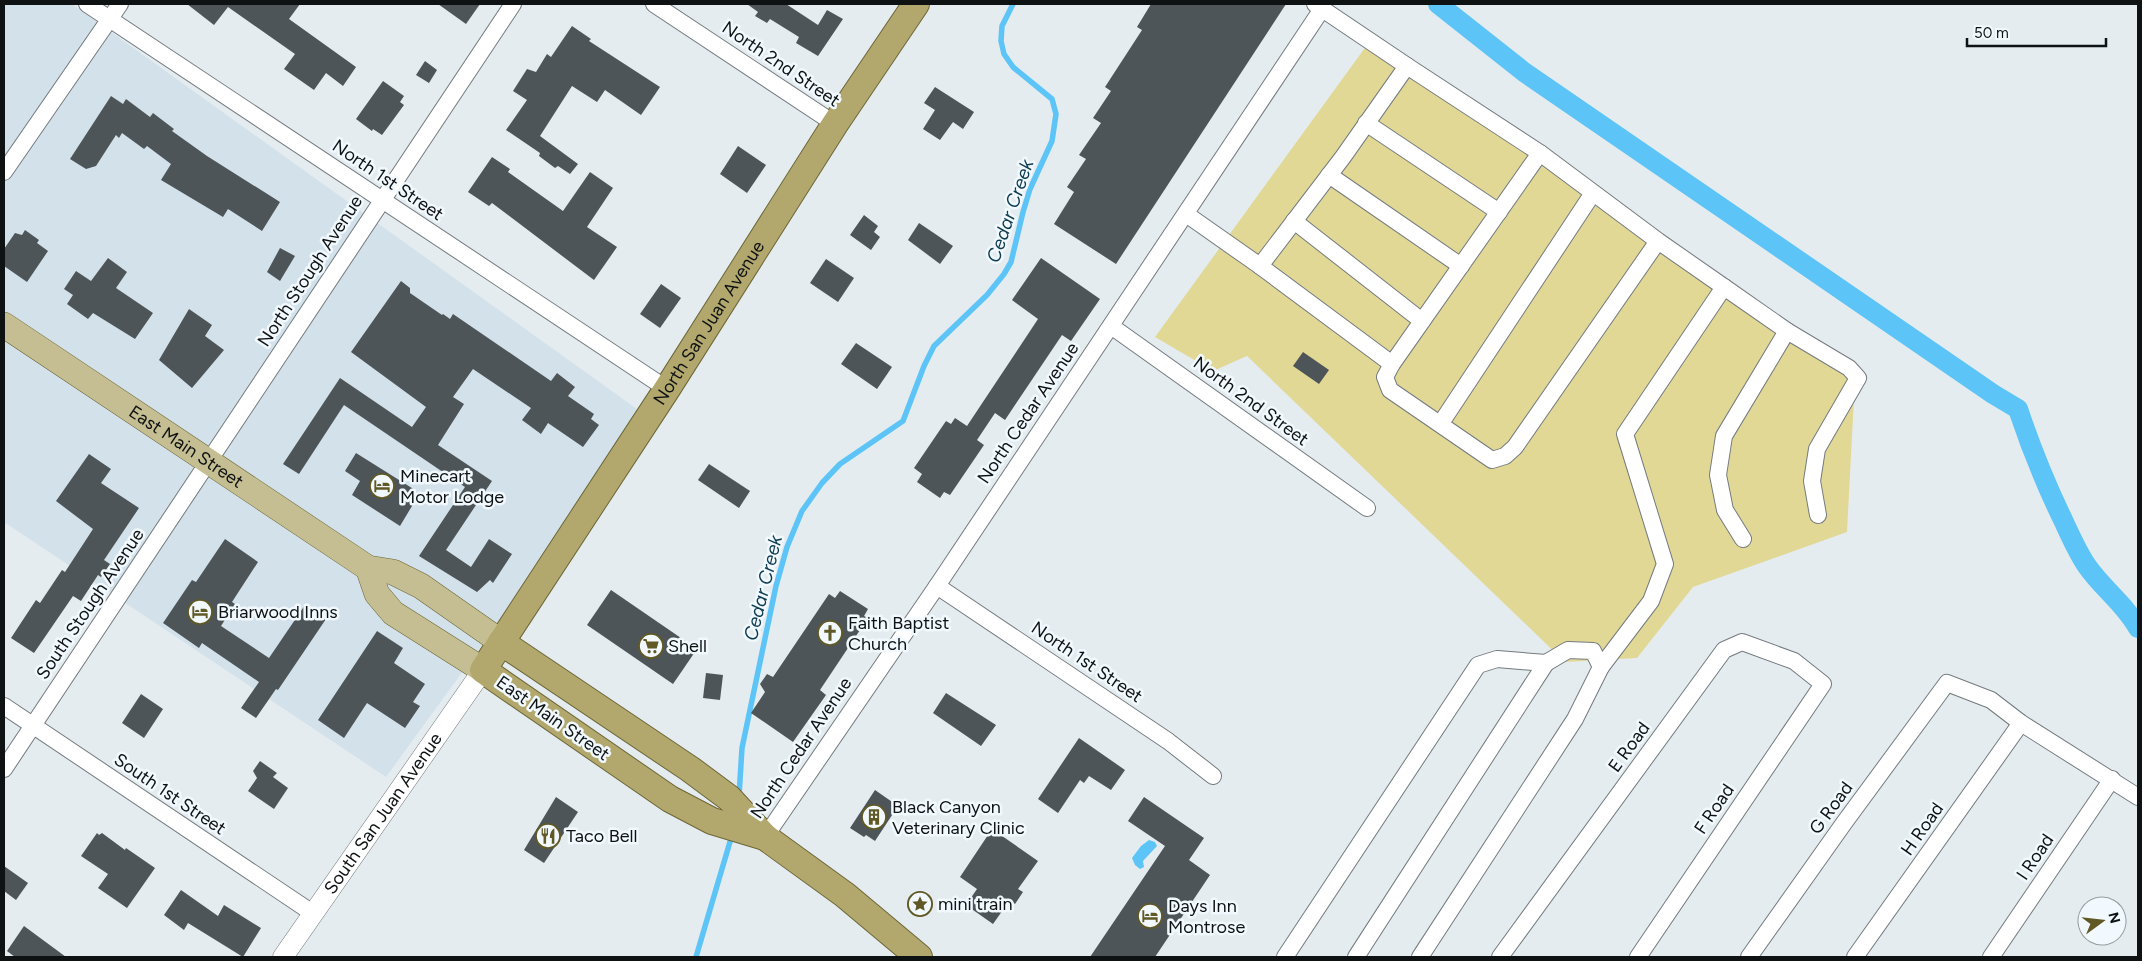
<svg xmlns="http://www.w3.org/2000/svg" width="2142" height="961" viewBox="0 0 2142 961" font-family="Figtree,sans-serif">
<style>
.built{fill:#d2e1ea}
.green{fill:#e2d896}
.water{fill:#5cc4f7}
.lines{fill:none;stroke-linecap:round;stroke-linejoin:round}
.stream{stroke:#5cc4f7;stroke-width:5.5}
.canal{stroke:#5cc4f7;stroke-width:20}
.building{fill:#4e5559}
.minor-casing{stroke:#747b7f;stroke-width:18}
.tertiary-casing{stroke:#747b7f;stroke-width:21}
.primary-casing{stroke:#6d6636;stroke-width:26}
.trunk-casing{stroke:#6d6636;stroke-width:28}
.minor{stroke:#fff;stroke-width:16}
.tertiary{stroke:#fff;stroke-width:20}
.primary{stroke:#c5be92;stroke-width:25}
.trunk{stroke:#b2a86e;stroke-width:26}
.labels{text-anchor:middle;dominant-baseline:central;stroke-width:5;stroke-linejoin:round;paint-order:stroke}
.street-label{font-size:18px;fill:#0f1213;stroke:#f1f9fe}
.poi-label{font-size:18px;fill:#0f1213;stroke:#f1f9fe;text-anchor:start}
.water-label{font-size:19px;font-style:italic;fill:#0e3c51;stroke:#f1f9fe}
</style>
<rect width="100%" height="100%" fill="#e4ecf0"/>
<!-- built -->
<path class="built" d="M4 4H72L648 417 386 777 4 522Z"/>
<!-- green -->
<path class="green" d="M1367 45 1718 278 1855 379 1847 532 1693 587 1637 658 1565 662 1247 356 1213 371 1155 337Z"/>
<!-- water -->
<path class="water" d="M1149 840 1155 842 1157 846 1143 861 1144 867 1140 869 1135 865 1132 858 1141 846Z"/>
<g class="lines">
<!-- stream -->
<g class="stream">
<path d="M739 796 742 748 776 586 787 547 802 511 822 483 840 464 903 421 924 366 934 346 987 295 1004 274 1011 262 1023 212 1030 189 1052 141 1056 114 1052 99 1013 67 1004 54 1001 41 1002 26 1013 4"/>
<path d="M696 957 732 835"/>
</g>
<!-- canal -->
<path class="canal" d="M1438 4 1524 72 1993 394 2018 409C2031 448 2046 485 2064 522 2071 537 2078 553 2087 566 2102 588 2125 604 2138 628"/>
</g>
<!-- building -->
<g class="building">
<path d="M187 4H300L289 19 356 67 343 86 326 73 314 90 284 69 295 54 228 7 214 25Z"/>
<path d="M438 4H480L466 24Z"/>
<path d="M747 4H786L818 25 827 10 843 19 818 56 796 43 799 37 770 19 767 23 755 16 758 12Z"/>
<path d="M1151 4H1286L1116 264 1054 224 1074 192 1067 187 1086 159 1079 155 1101 123 1093 118 1111 91 1105 87 1142 30 1137 27Z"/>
<path d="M572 26 591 39 589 41 660 87 641 115 605 90 597 102 572 86 540 136 578 164 570 174 558 166 555 168 539 156 540 153 506 130 527 100 513 91 527 69 536 72 547 54 551 57Z"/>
<path d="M425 61 437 70 429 83 416 75Z"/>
<path d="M383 81 404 96 400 102 404 105 382 135 373 129 372 131 356 119Z"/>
<path d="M935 87 974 112 963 129 953 122 940 140 923 129 935 110 924 103Z"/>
<path d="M111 96 123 104 126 99 150 117 153 113 174 129 172 131 207 156 280 202 262 231 228 209 223 217 161 180 171 164 147 146 144 149 122 133 119 138 116 135 96 166 86 169 70 159Z"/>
<path d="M738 146 766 165 747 193 720 174Z"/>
<path d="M492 157 510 169 508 172 563 211 590 172 613 188 587 227 617 247 594 280 492 203 489 206 468 192Z"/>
<path d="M864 215 878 226 874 232 880 237 871 250 850 235Z"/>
<path d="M919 223 953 246 940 264 908 240Z"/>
<path d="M25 230 39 240 37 243 48 251 27 282 4 266V249L15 233 22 235Z"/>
<path d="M280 248 295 256 280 281 267 272Z"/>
<path d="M108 258 127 272 116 288 153 313 135 339 93 313 88 319 67 304 73 295 64 289 76 271 91 281Z"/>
<path d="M1041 258 1100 299 1071 341 1062 335 1005 420 995 413 977 440 984 445 950 495 944 492 940 498 917 482 922 474 914 468 946 421 951 424 955 418 967 426 1038 319 1012 300Z"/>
<path d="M826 259 854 278 838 302 810 283Z"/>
<path d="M401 281 410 288V293L442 315 443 314 450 319 453 314 551 381 557 373 575 387 568 396 594 414 591 419 599 425 583 447 548 423 541 434 522 420 531 408 473 369 453 397 464 404 438 445 492 481 446 550 471 567 489 539 512 554 493 583 490 580 477 592 419 556 465 487 344 405 299 474 283 464 340 378 412 427 426 407 351 352Z"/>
<path d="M661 284 681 298 660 328 640 314Z"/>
<path d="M189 309 212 325 205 336 224 350 192 388 159 360Z"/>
<path d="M856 343 892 367 877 389 841 364Z"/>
<path d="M1303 352 1329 370 1319 384 1293 366Z"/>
<path d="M356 453 415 490 411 496 415 501 400 526 352 495 360 481 345 471Z"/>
<path d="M89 454 111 469 101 483 139 508 104 560 110 564 101 577 98 575 81 601 73 596 34 653 11 638 36 600 40 603 62 570 65 572 93 529 56 501Z"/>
<path d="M709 464 750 491 739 508 698 480Z"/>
<path d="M225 539 258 562 232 602 235 604 221 626 269 658 305 605 326 619 278 690 276 689 256 718 241 708 259 682 202 643 199 648 163 623 192 580 196 582Z"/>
<path d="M611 590 697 649 673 684 587 625Z"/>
<path d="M840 591 868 609 864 616 868 618 820 690 826 695 793 742 751 713 765 692 760 684 767 674 773 677 829 594 835 598Z"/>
<path d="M377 631 403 648 394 663 425 684 413 702 420 706 405 728 367 703 344 738 318 720Z"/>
<path d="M706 673 723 675 720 700 703 698Z"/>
<path d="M946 693 996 725 981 746 933 713Z"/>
<path d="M141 694 163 709 144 738 122 723Z"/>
<path d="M1079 738 1125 770 1111 790 1089 776 1084 783 1080 780 1058 813 1038 799Z"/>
<path d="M260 761 277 773 273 777 288 788 274 809 248 791 257 778 253 771Z"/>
<path d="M875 790 898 806 875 841 866 835 864 837 850 828Z"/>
<path d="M556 797 578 812 544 863 524 850Z"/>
<path d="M1144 797 1204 838 1189 860 1210 875 1155 957H1090L1165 846 1128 821Z"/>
<path d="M992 829 1038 861 1018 889 1023 892 1015 904 1010 900 993 924 966 905 977 889 960 877Z"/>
<path d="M97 833 99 835 102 833 125 850 126 848 155 868 127 908 98 888 108 874 81 856Z"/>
<path d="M4 866 28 883 16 900 4 891Z"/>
<path d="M181 890 218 916 224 905 261 928 243 957 188 923 184 930 164 915Z"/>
<path d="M24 926 66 957H15L7 951Z"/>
</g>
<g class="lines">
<defs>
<g id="minor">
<path d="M87 4 667 389"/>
<path d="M654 4 835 124"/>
<path d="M1315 4 1407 66"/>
<path d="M1366 123 1499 212"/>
<path d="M4 172 120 4"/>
<path d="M1329 175 1461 266"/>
<path d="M1186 214 1260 266"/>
<path d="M1294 221 1422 321"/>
<path d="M1658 241 1540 153 1392 364 1385 377 1390 390 1492 460 1505 456 1515 447 1658 241 1724 287"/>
<path d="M1111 326 1367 508"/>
<path d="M1787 331 1849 368 1858 378 1817 449 1812 481 1818 515"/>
<path d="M1392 364 1260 266 1343 157 1407 66 1540 153"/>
<path d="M1441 423 1593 193"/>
<path d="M937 586 1168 741 1213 776"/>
<path d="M1601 667 1651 601 1665 564 1625 434 1724 287 1787 331 1724 436 1718 475 1725 510 1743 539"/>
<path d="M4 706 314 914"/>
<path d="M4 769 513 4"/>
<path d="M765 837 937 586 1322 9"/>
<path d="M1285 957 1478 665 1497 659 1546 663 1568 650 1593 651 1601 667 1575 719 1420 957"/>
<path d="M1356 957 1546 663"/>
<path d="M1500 957 1724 650 1742 642 1794 661 1823 684 1638 957"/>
<path d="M1749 957 1844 823 1947 683 1991 700 2021 723 2138 797"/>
<path d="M1855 957 2021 723"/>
<path d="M1991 957 2112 779"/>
</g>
<g id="tertiary">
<path id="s1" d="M283 957 483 670"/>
</g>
<g id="primary">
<path id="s2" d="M4 325 368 568 393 572 421 586 501 642"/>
<path d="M368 568 377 594 393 613 483 670"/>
</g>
<g id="trunk">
<path d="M501 642 690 769 729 798 765 837 845 895 919 957"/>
<path id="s3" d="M765 837 712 821 670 799 483 670 667 389 835 124 916 4"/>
</g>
</defs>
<!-- minor casing -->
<use href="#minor" class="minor-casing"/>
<!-- tertiary casing -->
<use href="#tertiary" class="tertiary-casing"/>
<!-- primary casing -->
<use href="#primary" class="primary-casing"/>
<!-- trunk casing -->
<use href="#trunk" class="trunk-casing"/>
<!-- minor -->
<use href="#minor" class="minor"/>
<!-- tertiary -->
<use href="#tertiary" class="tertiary"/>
<!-- primary -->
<use href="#primary" class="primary"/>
<!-- trunk -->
<use href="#trunk" class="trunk"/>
</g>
<!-- icons -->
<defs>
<symbol id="hotel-ring" viewBox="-11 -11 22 22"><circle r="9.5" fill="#f1f9fe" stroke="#605925" stroke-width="1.5"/><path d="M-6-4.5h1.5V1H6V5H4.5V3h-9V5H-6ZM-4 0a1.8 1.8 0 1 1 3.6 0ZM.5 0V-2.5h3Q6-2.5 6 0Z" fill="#605925"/></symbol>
<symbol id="church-ring" viewBox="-11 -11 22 22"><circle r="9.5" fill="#f1f9fe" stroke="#605925" stroke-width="1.5"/><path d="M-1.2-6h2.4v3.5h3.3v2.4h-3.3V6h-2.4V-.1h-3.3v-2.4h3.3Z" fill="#605925"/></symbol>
<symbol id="supermarket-ring" viewBox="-11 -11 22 22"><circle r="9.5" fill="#f1f9fe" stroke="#605925" stroke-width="1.5"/><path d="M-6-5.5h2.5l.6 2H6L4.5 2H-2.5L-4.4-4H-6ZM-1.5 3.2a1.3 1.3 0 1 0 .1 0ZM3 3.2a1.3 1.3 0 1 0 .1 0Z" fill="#605925"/></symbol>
<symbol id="building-ring" viewBox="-11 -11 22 22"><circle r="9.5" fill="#f1f9fe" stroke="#605925" stroke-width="1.5"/><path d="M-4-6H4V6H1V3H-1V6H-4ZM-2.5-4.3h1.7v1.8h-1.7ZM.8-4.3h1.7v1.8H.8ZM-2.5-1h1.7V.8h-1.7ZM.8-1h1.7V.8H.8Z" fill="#605925"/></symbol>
<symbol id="restaurant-ring" viewBox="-11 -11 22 22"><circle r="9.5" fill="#f1f9fe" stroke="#605925" stroke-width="1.5"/><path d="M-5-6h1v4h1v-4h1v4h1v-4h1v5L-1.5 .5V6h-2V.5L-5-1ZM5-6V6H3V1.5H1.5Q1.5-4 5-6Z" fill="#605925"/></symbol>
<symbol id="sight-ring" viewBox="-11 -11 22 22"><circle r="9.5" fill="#f1f9fe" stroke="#605925" stroke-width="1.5"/><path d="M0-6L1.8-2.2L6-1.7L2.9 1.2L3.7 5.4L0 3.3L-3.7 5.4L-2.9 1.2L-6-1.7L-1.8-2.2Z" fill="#605925"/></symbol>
</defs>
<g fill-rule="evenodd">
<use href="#hotel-ring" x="368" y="472" width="28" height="28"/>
<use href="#hotel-ring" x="186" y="598" width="28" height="28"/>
<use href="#church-ring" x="816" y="619" width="28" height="28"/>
<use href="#supermarket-ring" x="637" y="632" width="28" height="28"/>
<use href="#building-ring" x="860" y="803" width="28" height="28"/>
<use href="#restaurant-ring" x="534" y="822" width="28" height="28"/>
<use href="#sight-ring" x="906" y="890" width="28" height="28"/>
<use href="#hotel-ring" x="1136" y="902" width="28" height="28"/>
</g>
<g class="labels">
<!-- street labels -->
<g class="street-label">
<text transform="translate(781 64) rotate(34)">North 2nd Street</text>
<text transform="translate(388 180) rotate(34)">North 1st Street</text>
<text transform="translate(310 271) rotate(-57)">North Stough Avenue</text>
<text stroke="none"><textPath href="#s3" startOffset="744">North San Juan Avenue</textPath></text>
<text transform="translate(1251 401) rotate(36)">North 2nd Street</text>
<text transform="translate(1028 413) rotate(-56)">North Cedar Avenue</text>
<text stroke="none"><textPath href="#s2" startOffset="219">East Main Street</textPath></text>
<text transform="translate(90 604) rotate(-56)">South Stough Avenue</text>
<text transform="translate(1087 662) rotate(34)">North 1st Street</text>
<text transform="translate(553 718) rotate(35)">East Main Street</text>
<text transform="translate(1629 747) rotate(-54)">E Road</text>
<text transform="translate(801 748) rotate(-56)">North Cedar Avenue</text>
<text transform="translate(170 794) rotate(34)">South 1st Street</text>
<text transform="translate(1831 808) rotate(-54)">G Road</text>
<text transform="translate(1714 809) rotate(-56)">F Road</text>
<text stroke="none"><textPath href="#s1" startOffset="175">South San Juan Avenue</textPath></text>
<text transform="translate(1922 829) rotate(-55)">H Road</text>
<text transform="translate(2035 857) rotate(-56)">I Road</text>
</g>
<!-- poi labels -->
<g class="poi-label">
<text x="400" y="476">Minecart<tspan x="400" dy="21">Motor Lodge</tspan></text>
<text x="218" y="612">Briarwood Inns</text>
<text x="848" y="623">Faith Baptist<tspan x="848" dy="21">Church</tspan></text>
<text x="668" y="646">Shell</text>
<text x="892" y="807">Black Canyon<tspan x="892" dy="21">Veterinary Clinic</tspan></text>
<text x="566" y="836">Taco Bell</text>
<text x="938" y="904">mini train</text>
<text x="1168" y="906">Days Inn<tspan x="1168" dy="21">Montrose</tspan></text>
</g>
<!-- water labels -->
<g class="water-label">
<text transform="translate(1010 211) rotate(-71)">Cedar Creek</text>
<text transform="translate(763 588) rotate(-76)">Cedar Creek</text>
</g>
</g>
<!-- border -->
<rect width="2142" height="961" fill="none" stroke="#0f1213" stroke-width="10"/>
<!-- north arrow -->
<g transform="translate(2102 921) rotate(75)"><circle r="24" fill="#f1f9fe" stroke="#979da0"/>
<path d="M0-4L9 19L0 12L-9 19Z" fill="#605925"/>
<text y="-8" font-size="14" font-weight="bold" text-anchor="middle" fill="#0f1213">N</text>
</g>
<!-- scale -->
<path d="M1967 38v8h139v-8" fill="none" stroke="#0f1213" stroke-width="2.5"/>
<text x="1974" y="38" font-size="15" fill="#0f1213" stroke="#f1f9fe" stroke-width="4" paint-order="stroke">50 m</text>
</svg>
